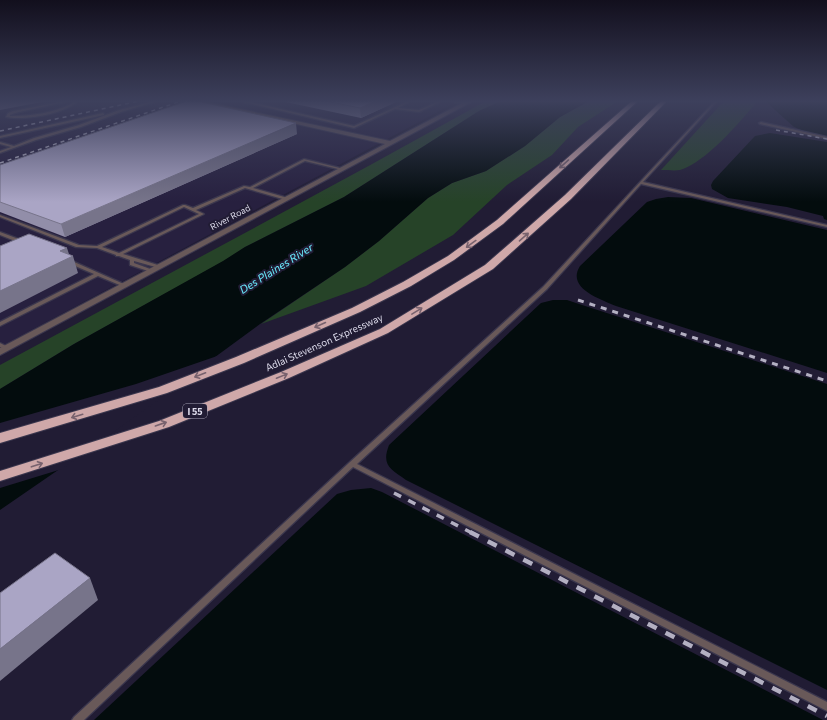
<svg xmlns="http://www.w3.org/2000/svg" width="827" height="720" viewBox="0 0 827 720" font-family="Commissioner,sans-serif">
<style>
.built{fill:#27203f}
.green{fill:#264328}
.water{fill:#030c0d}
.pier{fill:#211c34}
.lines{fill:none;stroke-linecap:round;stroke-linejoin:round}
.lane-casing{stroke:#3b374e;stroke-width:2.5}
.street-casing{stroke:#3b374e;stroke-width:2}
.highway-casing{stroke:#3b374e;stroke-width:2}
.lane{fill:#695959;fill-rule:evenodd}
.street{fill:#695959;fill-rule:evenodd}
.highway{fill:#cfa8a9;fill-rule:evenodd}
.rail-far3{stroke:#b3b0c2;stroke-width:1.5;stroke-dasharray:4 4;stroke-linecap:butt}
.rail-far2{stroke:#b3b0c2;stroke-width:3;stroke-dasharray:6 6;stroke-linecap:butt}
.rail-far1{stroke:#b3b0c2;stroke-width:3.5;stroke-dasharray:8 8;stroke-linecap:butt}
.rail{stroke:#b3b0c2;stroke-width:4.5;stroke-dasharray:10 10;stroke-linecap:butt}
.wall{fill:#928ea9}
.shaded-wall{fill:#77748a}
.building{fill:#aaa5c5;stroke:#77748a}
.oneway{stroke:#78626e}
.labels{text-anchor:middle;dominant-baseline:central;stroke-width:4;stroke-linejoin:round;paint-order:stroke}
.far-street-label{font-size:9px;fill:#dedcec;stroke:#211c34}
.shield{fill:#211c34;stroke:#a5a2b5;stroke-width:1}
.shield-label{font-size:9px;font-weight:bold;fill:#dedcec}
.street-label{font-size:10px;fill:#dedcec;stroke:#211c34}
.water-label{font-size:11px;font-style:italic;fill:#69eafd;stroke:#211c34}
</style>
<rect width="100%" height="100%" fill="#211c34"/>
<!-- built -->
<path class="built" d="M0 101H190L198 102 203 101H458L0 347Z"/>
<!-- green -->
<g class="green">
<path d="M486 101H501L479 111 344 197 245 247 224 261 74 344 0 389V365C162 277 325 191 486 101Z"/>
<path d="M589 101H618L578 127 552 155 507 185 453 235 366 286 261 324 345 267 379 241 428 198 452 183 486 171 525 146 560 117Z"/>
<path d="M724 101H754L756 103C738 124 706 162 680 170 675 171 667 170 661 170Z"/>
</g>
<!-- water -->
<g class="water">
<path d="M501 101H589L560 117 525 146 486 171 452 183 428 198 379 241 345 267 260 324 106 437 0 510V389L74 344 223 261 245 247 344 197 479 111Z"/>
<path d="M765 101H827V137L814 135 794 127Z"/>
<path d="M770 133 827 142V220L824 219 823 216 787 207 728 198 712 189 711 185 713 181 755 136Z"/>
<path d="M668 197 691 198 827 230V373L616 306C600 299 566 288 580 266L647 202 656 199Z"/>
<path d="M553 300H567L582 305 827 384V690L406 480C391 469 381 466 389 445L541 303Z"/>
<path d="M371 488 382 492 823 720H94L337 494 351 490Z"/>
</g>
<!-- pier -->
<path class="pier" d="M223 354 62 469 0 488V423L136 384Z"/>
<g class="lines">
<defs>
<g id="lane">
<path d="M65 101H69L15 113 10 115V116C32 116 53 113 73 103L72 101H74L76 103C61 113 40 117 22 118 17 118 11 118 6 117L8 113 13 111Z"/>
<path d="M154 101H158L121 112 81 127 36 140 0 153V151L11 147 0 144V142L14 146 34 138 79 125 119 110Z"/>
<path d="M242 101H246L354 126 408 101H411L398 108 419 110 439 101H442L419 112 395 109 354 128 243 102Z"/>
<path d="M451 101H456L466 103 465 104 452 102Z"/>
<path d="M715 101H717L643 182 827 225V227L641 184 547 289 357 464 827 702V711L353 467 84 720H72L74 717 350 462 543 287Z"/>
<path d="M103 113 104 114V115L0 138V136Z"/>
<path d="M761 122 827 137V139L760 124 759 123Z"/>
<path d="M304 159 344 169 342 170 305 161 253 188 288 198V200H286L245 188 196 210 204 214 123 254 161 266V267L159 268 134 261V263L153 270V271L151 272 130 265V260L119 256H116V255L97 248 76 247 0 217V215L79 245 97 246 183 205H185L193 208 244 186 250 187ZM184 207 199 214 119 253 102 247Z"/>
<path d="M0 232 24 241V243H20L0 235Z"/>
<path d="M68 261H72L126 285 124 286H122L98 276 0 326V322L94 274 68 263Z"/>
<path d="M0 343 8 347 9 348 6 350 0 347Z"/>
</g>
<path id="street" d="M194 101H203L390 141 466 101H473L0 355V348L385 144Z"/>
<g id="highway">
<path d="M632 101H638L503 224 454 260 411 286 360 312 244 363 167 393 0 443V433L159 387 236 357 352 308 403 282 448 256 497 220Z"/>
<path d="M661 101H667L571 199 493 269 388 333 289 378 169 427 0 481V471L159 421 281 372 380 329 485 265 565 195Z"/>
</g>
</defs>
<!-- lane casing -->
<use href="#lane" class="lane-casing"/>
<!-- street casing -->
<use href="#street" class="street-casing"/>
<!-- highway casing -->
<use href="#highway" class="highway-casing"/>
<!-- lane -->
<use href="#lane" class="lane"/>
<!-- street -->
<use href="#street" class="street"/>
<!-- highway -->
<use href="#highway" class="highway"/>
<!-- rail-far3 -->
<g class="rail-far3">
<path d="M776 130 827 139"/>
<path d="M0 131 139 101"/>
<path d="M0 163 181 101"/>
</g>
<!-- rail-far2 -->
<path class="rail-far2" d="M578 300 827 381"/>
<!-- rail-far1 -->
<path class="rail-far1" d="M394 493 472 533"/>
<!-- rail -->
<path class="rail" d="M470 532 827 716"/>
</g>
<!-- wall -->
<g class="wall">
<path d="M281 101H398L361 118Z"/>
<path d="M297 134 65 237 0 212V165Z"/>
</g>
<!-- shaded-wall -->
<g class="shaded-wall">
<path d="M0 101H47L0 110Z"/>
<path d="M376 101H398L361 118 360 108Z"/>
<path d="M296 123 297 134 65 237 61 224Z"/>
<path d="M67 248 70 257 73 256 78 273 0 313V291L60 251Z"/>
<path d="M90 578 98 600 0 681V649Z"/>
</g>
<!-- building -->
<g class="building">
<path d="M187 101H197L296 123 61 224 0 202V165Z"/>
<path d="M326 101H376L360 108Z"/>
<path d="M29 234 67 248 60 251 73 256 0 291V246Z"/>
<path d="M55 553 90 578 0 649V593Z"/>
</g>
<!-- one-way arrows -->
<defs><path id="oneway-shaft" d="M-6 0H5M1.5-3L5.5 0L1.5 3" fill="none" stroke-width="1.6" stroke-linecap="round" stroke-linejoin="round"/></defs>
<g class="oneway">
<use href="#oneway-shaft" transform="translate(564 164) rotate(138)"/>
<use href="#oneway-shaft" transform="translate(524 237) rotate(-41)"/>
<use href="#oneway-shaft" transform="translate(471 244) rotate(144)"/>
<use href="#oneway-shaft" transform="translate(417 311) rotate(-31)"/>
<use href="#oneway-shaft" transform="translate(320 325) rotate(156)"/>
<use href="#oneway-shaft" transform="translate(200 375) rotate(159)"/>
<use href="#oneway-shaft" transform="translate(282 376) rotate(-22)"/>
<use href="#oneway-shaft" transform="translate(77 416) rotate(163)"/>
<use href="#oneway-shaft" transform="translate(161 424) rotate(-19)"/>
<use href="#oneway-shaft" transform="translate(37 465) rotate(-18)"/>
</g>
<!-- sky -->
<linearGradient id="sky" x2="0" y2="1"><stop stop-color="#120f1d"/><stop offset="0.5" stop-color="#3d405c"/><stop offset="1" stop-color="#3d405c" stop-opacity="0"/></linearGradient>
<rect width="827" height="202" fill="url(#sky)"/>
<g class="labels">
<!-- far-street labels -->
<g class="far-street-label">
<text transform="translate(230 217) rotate(-28)">River Road</text>
</g>
<!-- shield labels -->
<rect class="shield" x="183" y="404" width="24" height="14" rx="3"/>
<g class="shield-label">
<text x="195" y="411">I 55</text>
</g>
<!-- street labels -->
<g class="street-label">
<text transform="translate(324 342) rotate(-24)">Adlai Stevenson Expressway</text>
</g>
<!-- water labels -->
<g class="water-label">
<text transform="translate(276 268) rotate(-32)">Des Plaines River</text>
</g>
</g>
</svg>
